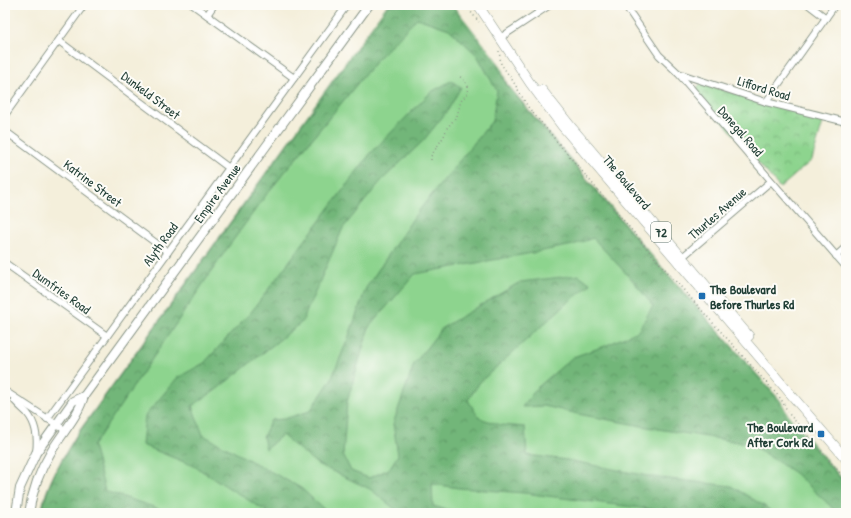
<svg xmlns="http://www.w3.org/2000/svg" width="851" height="518" viewBox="0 0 851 518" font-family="'Patrick Hand',sans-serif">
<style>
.green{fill:#8dd48e;stroke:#568861}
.forest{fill:url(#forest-crowns);stroke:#487a56}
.park{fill:url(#park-crowns);stroke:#568861}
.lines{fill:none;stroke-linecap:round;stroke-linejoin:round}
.minor-casing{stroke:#8a9688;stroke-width:8}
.secondary-casing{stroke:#8a9688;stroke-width:10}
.primary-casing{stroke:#8a9688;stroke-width:10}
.path{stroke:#8a9688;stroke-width:1.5;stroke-dasharray:1 3;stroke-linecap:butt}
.minor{stroke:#fff;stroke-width:6}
.secondary{stroke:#fff;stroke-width:8}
.primary{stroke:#fff;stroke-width:9}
.poi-dot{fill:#1f6fb2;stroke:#fdfcf7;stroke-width:1.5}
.labels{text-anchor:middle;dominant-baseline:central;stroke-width:4;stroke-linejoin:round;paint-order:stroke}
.shield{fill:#fdfcf7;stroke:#62766e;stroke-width:1}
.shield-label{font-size:12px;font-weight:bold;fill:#1f3d34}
.street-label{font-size:13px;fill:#1f3d34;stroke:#fdfcf7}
.poi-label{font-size:13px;font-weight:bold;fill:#1f3d34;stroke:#fdfcf7;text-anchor:start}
</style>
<defs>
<pattern id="forest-crowns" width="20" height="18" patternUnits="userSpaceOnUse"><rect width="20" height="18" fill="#72b679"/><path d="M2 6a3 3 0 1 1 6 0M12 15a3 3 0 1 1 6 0" fill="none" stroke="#5d9564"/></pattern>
<pattern id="park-crowns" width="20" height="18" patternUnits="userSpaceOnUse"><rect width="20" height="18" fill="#8dd48e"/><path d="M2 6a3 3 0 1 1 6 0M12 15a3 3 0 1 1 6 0" fill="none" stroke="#73ad75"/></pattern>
</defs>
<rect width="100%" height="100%" fill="#fdfcf7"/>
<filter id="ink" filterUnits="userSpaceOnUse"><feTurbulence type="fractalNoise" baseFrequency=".025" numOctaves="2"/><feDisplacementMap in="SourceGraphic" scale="8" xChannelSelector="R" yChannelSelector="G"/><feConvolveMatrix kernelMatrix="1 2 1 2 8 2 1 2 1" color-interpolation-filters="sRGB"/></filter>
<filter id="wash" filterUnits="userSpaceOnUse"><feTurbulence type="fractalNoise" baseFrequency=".012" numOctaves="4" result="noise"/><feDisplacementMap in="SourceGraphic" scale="16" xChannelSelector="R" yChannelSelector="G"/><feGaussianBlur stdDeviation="0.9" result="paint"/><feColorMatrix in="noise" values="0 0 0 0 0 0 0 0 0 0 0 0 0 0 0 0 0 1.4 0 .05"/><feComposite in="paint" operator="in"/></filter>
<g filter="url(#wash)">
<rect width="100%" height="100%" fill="#f4efdb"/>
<!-- green -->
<path class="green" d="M387 5H453L500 65 507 84 654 258 780 400 788 415 846 483V513H41C46 483 62 459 77 434Z"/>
<!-- forest -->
<g class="forest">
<path d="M389 5H451L498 66 506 84 653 259 778 400 786 416 846 485V513H838L795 473 750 444 658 429 583 415 544 406 522 407 538 387 573 357 605 346 638 331 653 306 635 283 593 238 573 245 532 253 415 274 369 327 347 402 343 455 351 471 369 478 389 469 398 455 393 424 414 364 442 328 520 282 579 275 591 284 567 303 480 382 468 400 479 418 501 425 525 427 527 455 567 460 653 477 731 486 766 507 773 513H679L524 493 459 488 432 484 433 506 458 513H400L370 489 317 464 282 435 266 449 263 437 271 420 284 419 310 411 331 380 349 336 366 288 416 214 492 121 497 91 477 55 449 29 417 18 375 62 266 195 226 250 93 446 105 491 172 513H42C46 484 62 460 77 435Z"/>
<path d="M451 81 461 87 448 110 423 141 381 181 343 228 302 322 216 390 192 406 203 435 301 488 328 513H269L194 466 142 445 145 416 177 378 204 363 252 311 370 154 431 92Z"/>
</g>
<!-- park -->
<path class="park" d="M702 84 824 119 812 160 780 188 699 94 697 88 699 85Z"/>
</g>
<g filter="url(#ink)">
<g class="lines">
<defs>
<g id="minor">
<path d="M193 5 294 78"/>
<path d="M625 5 659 55 677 72 846 267"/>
<path d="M809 5 826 18"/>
<path d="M207 15 214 5"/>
<path d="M500 38 550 5"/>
<path d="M59 41 229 168"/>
<path d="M678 73 766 102 846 122"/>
<path d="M766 102 835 5"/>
<path d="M5 115 84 5"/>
<path d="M5 131 168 252"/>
<path d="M836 256 846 247"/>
<path d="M680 259 770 182"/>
<path d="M5 263 107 336"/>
<path d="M5 391 65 430"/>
<path d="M14 400C18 405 23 409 27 413 37 425 38 438 36 452"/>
<path d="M47 419 347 5"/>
</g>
<g id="secondary">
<path d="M16 513 20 488 36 453 73 401 84 396"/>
<path d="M29 513C32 492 40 470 51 452 62 433 78 417 84 396L369 5"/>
</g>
<g id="primary">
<path d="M478 5 530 83 562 126 846 459"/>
<path d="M542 90 573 129 749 336"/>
</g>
</defs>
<!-- minor casing -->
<use href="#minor" class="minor-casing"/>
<!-- secondary casing -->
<use href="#secondary" class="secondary-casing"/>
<!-- primary casing -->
<use href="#primary" class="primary-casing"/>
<!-- path -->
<g class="path">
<path d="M469 5 470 11 479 22"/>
<path d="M499 51 501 64 513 81 528 107 655 258 781 399 789 414 846 480"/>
<path d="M431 160V156L444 136 447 128 457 116 461 101 467 94 468 86 463 79 459 76"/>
</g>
<!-- minor -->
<use href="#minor" class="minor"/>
<!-- secondary -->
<use href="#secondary" class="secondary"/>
<!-- primary -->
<use href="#primary" class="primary"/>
</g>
</g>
<!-- markers -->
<g class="poi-dot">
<rect x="698" y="292" width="8" height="8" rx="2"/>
<rect x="817" y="430" width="8" height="8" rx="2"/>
</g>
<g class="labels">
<!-- shield labels -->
<rect class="shield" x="651" y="222" width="20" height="20" rx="3"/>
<g class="shield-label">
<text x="661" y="232">72</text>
</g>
<!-- street labels -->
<g class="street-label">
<text transform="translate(764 88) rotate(17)">Lifford Road</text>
<text transform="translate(151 95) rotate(37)">Dunkeld Street</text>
<text transform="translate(741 131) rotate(49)">Donegal Road</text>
<text transform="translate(627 182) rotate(50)">The Boulevard</text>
<text transform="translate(93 183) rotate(37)">Katrine Street</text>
<text transform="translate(217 193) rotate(-54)">Empire Avenue</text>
<text transform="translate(717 213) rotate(-41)">Thurles Avenue</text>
<text transform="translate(160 244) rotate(-54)">Alyth Road</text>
<text transform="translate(62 291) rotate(36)">Dumfries Road</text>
</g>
<!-- poi labels -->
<g class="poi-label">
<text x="710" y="289">The Boulevard<tspan x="710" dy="15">Before Thurles Rd</tspan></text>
<text x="813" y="427" text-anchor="end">The Boulevard<tspan x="813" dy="15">After Cork Rd</tspan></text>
</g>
</g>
<!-- margin -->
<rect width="851" height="518" fill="none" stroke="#fdfcf7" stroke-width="20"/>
</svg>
